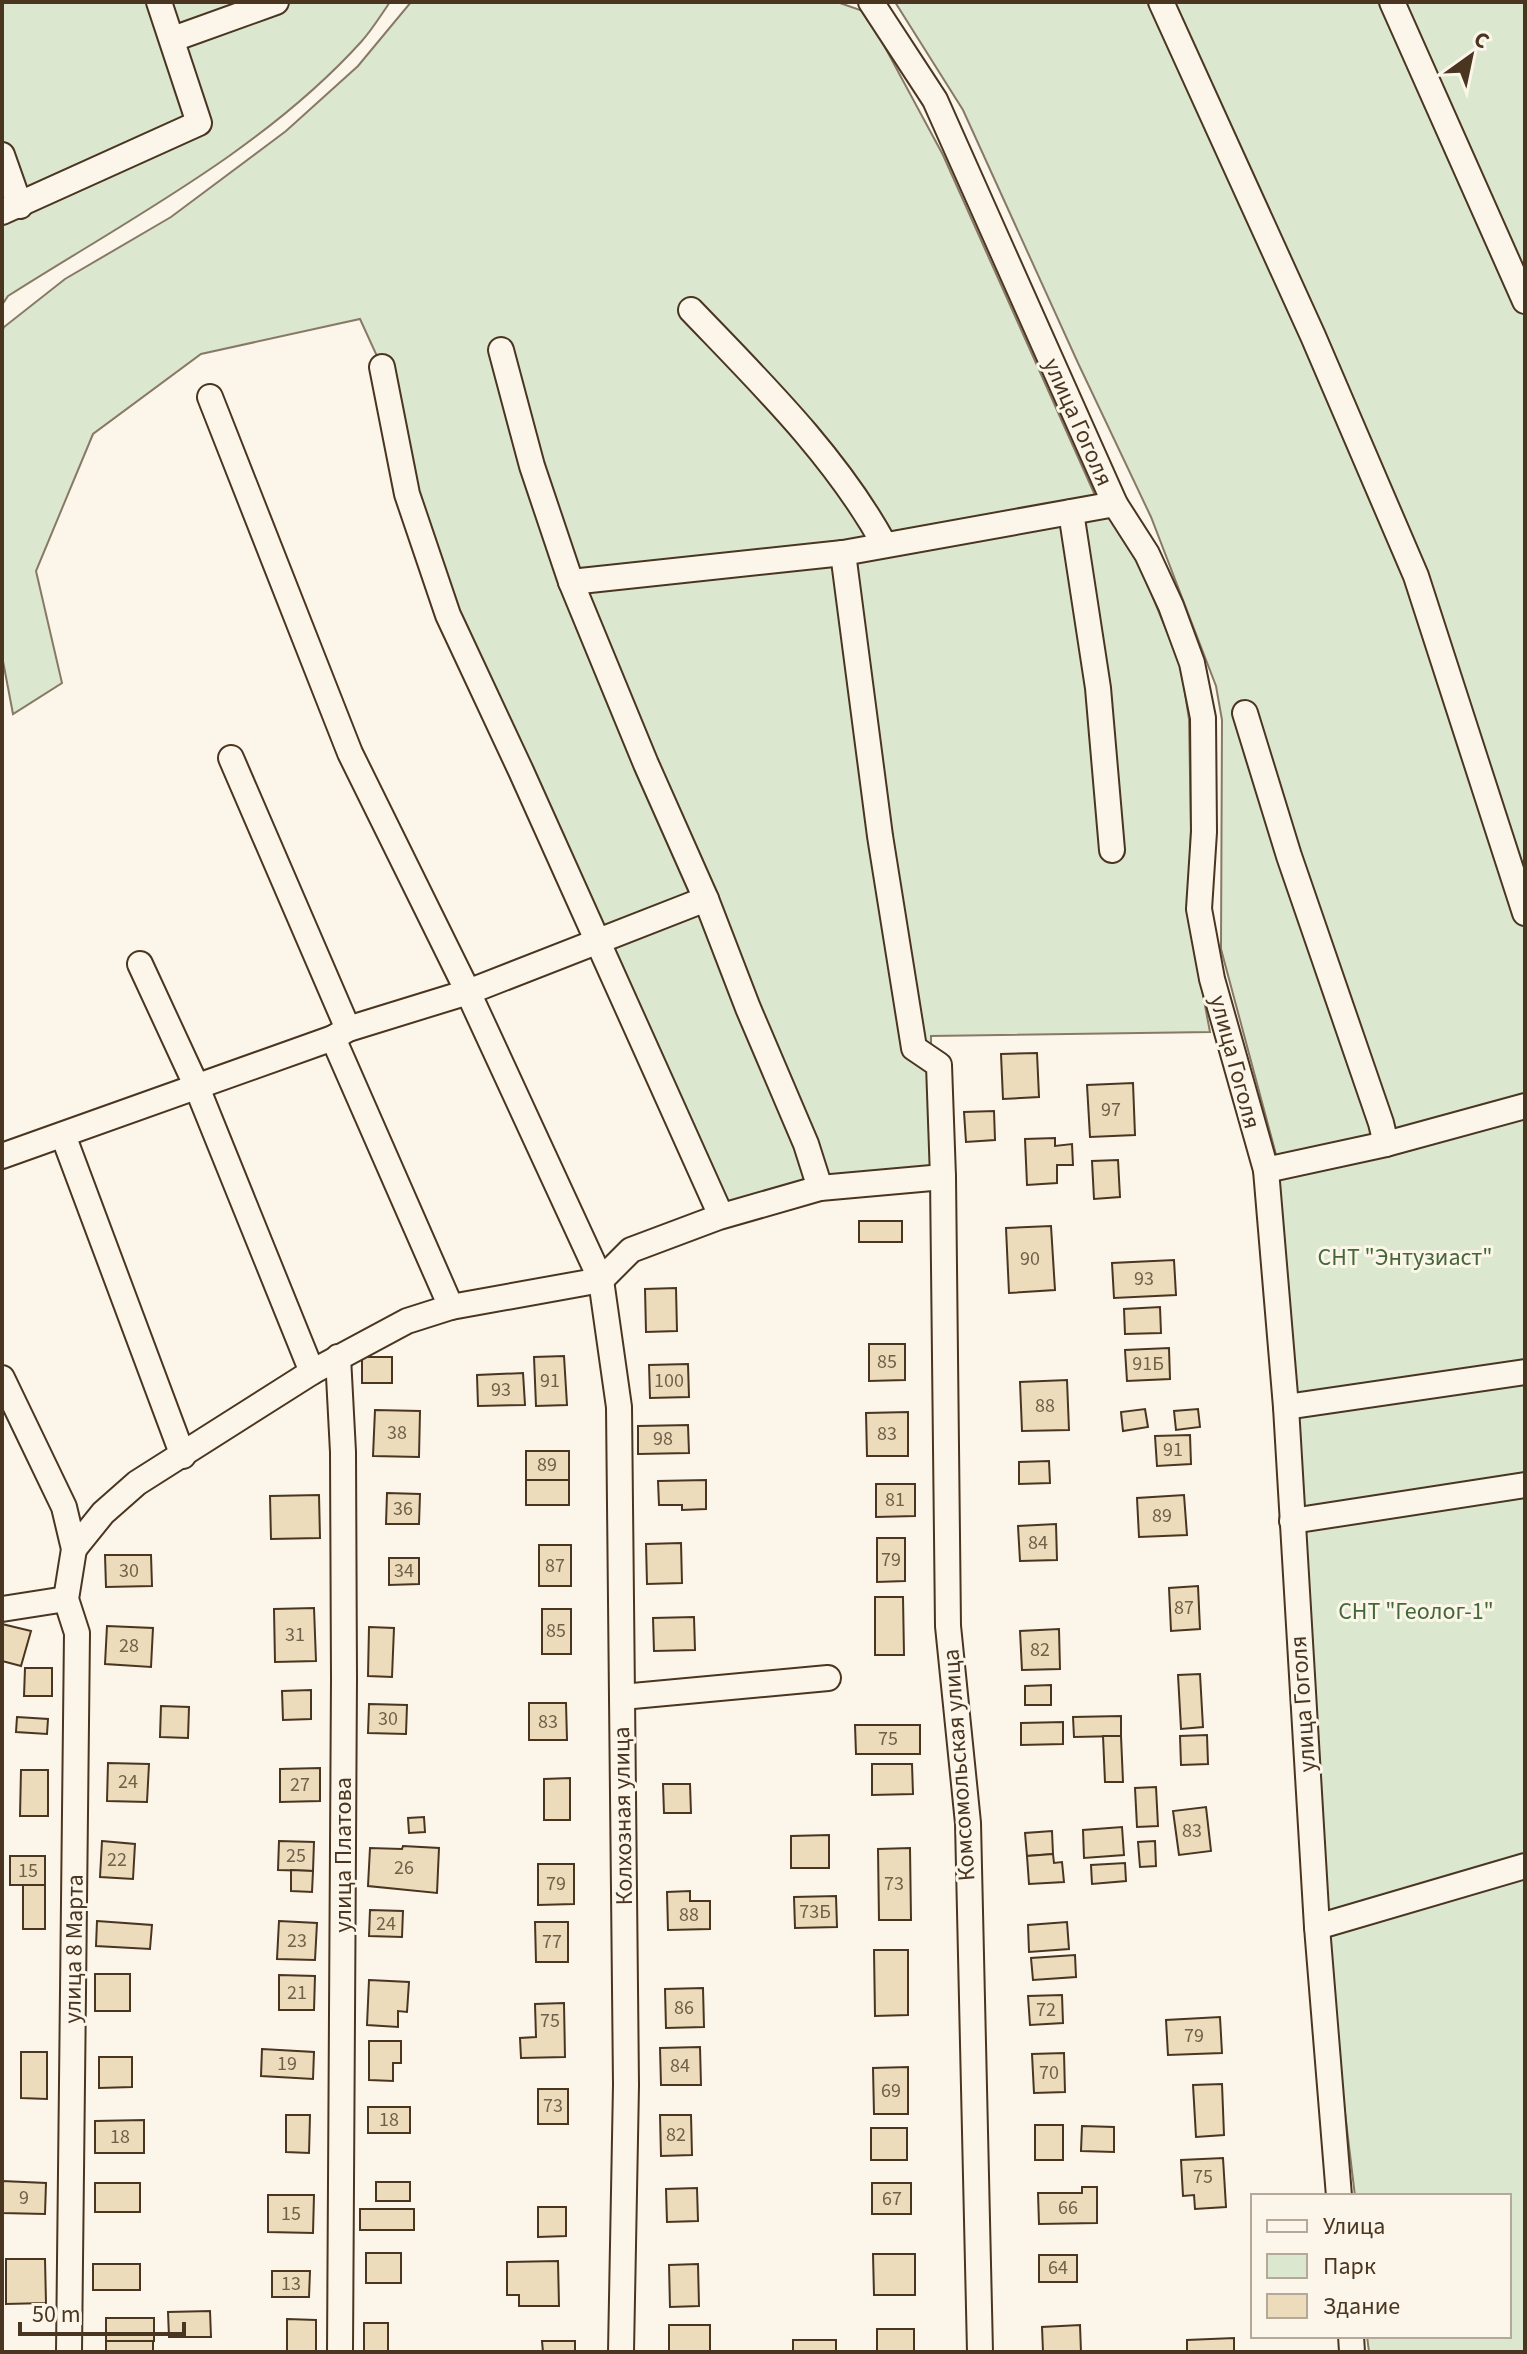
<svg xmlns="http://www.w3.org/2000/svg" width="1527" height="2354" viewBox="0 0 1527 2354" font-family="'Source Sans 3',sans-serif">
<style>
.green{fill:#dce7d0;stroke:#887966;stroke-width:2}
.building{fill:#ecdcbc;stroke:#4a3520;stroke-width:2}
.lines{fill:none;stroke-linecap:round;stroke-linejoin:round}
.minor-casing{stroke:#4a3520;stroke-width:28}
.minor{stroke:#fbf6e9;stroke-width:24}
.labels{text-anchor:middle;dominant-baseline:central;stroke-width:6;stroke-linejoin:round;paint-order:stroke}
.number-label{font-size:20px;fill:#725f47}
.street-label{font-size:24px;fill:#4a3520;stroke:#fbf6e9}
.park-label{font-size:24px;fill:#436837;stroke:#fbf6e9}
</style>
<rect width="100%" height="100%" fill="#fbf6e9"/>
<!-- green -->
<g class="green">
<path d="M2 2H390C381 15 372 30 361 42 263 150 129 219 8 296L2 305Z"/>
<path d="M411 2H837L866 12 943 155 1094 493 1138 561 1181 666 1189 719 1191 828 1188 915 1210 1032 931 1036 932 1168 718 1209 448 615 382 367 360 319 201 354 93 434 36 571 62 683 13 714 2 656V332L4 327 65 279 171 217 286 131 358 66Z"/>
<path d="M895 2H1525V2352H1369L1367 2336H1509V2196H1355L1321 1913 1303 1518 1278 1162 1221 949 1222 720 1216 686 1151 517 1078 363 963 110Z"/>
</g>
<!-- building -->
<g class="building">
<path d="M1037 1053 1039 1097 1003 1099 1001 1054Z"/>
<path d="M1133 1083 1135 1135 1090 1137 1087 1085Z"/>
<path d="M994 1111 995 1140 966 1142 964 1112Z"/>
<path d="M1055 1138V1146L1072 1144 1073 1165H1057V1183L1027 1185 1025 1139Z"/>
<path d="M1118 1160 1120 1197 1094 1199 1092 1161Z"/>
<rect x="859" y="1221" width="43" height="21"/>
<path d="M1051 1226 1055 1290 1009 1293 1006 1228Z"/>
<path d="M1174 1260 1176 1295 1114 1298 1112 1263Z"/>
<path d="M676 1288 677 1331 646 1332 645 1289Z"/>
<path d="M1160 1307 1161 1333 1125 1334 1124 1309Z"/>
<path d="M869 1344H905V1380L869 1381Z"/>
<path d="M1169 1348 1170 1379 1127 1381 1125 1350Z"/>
<path d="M564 1356 567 1405 536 1406 534 1357Z"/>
<rect x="362" y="1357" width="30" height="26"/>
<path d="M688 1364 689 1397 650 1398 649 1365Z"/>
<path d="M523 1373 525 1405 478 1406 477 1375Z"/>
<path d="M1067 1380 1069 1430 1022 1431 1020 1382Z"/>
<path d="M1145 1409 1148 1427 1123 1431 1121 1412Z"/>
<path d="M1198 1409 1200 1427 1176 1430 1174 1411Z"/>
<path d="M375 1410 420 1411 419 1457 373 1456Z"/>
<path d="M908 1412V1456H867L866 1413Z"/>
<path d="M688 1425 689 1453 638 1454V1426Z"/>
<path d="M1190 1435 1191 1464 1157 1466 1155 1436Z"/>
<rect x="526" y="1451" width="43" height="29"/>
<path d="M1049 1461 1050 1483 1019 1484V1462Z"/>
<rect x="526" y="1480" width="43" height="25"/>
<path d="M706 1480V1509L682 1510V1505H659L658 1481Z"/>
<path d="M876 1484H915V1516L876 1517Z"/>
<path d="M387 1493 420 1494 419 1524H386Z"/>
<path d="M319 1495 320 1538 271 1539 270 1496Z"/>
<path d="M1184 1495 1187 1535 1139 1537 1137 1498Z"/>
<path d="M1056 1524 1057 1560 1020 1561 1018 1526Z"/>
<path d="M877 1538H905V1581L877 1582Z"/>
<path d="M681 1543 682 1583 647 1584 646 1544Z"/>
<rect x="539" y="1545" width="32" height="41"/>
<path d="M105 1555H151L152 1586 106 1587Z"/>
<path d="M389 1558H419V1584L389 1585Z"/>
<path d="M1198 1586 1200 1629 1171 1631 1169 1588Z"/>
<path d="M875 1597H903L904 1655H875Z"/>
<path d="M314 1608 316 1661 275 1662 274 1609Z"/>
<rect x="542" y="1609" width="29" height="45"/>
<path d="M694 1617 695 1650 654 1651 653 1618Z"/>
<path d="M2 1624 31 1631 21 1666 2 1661Z"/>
<path d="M107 1626 153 1628 151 1667 105 1664Z"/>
<path d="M369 1627 394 1628 392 1677 368 1676Z"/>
<path d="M1059 1629 1060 1669 1022 1670 1020 1631Z"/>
<path d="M25 1668H52V1696H24Z"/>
<path d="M1200 1674 1203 1727 1181 1729 1178 1675Z"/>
<path d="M1051 1685V1705H1025V1686Z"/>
<path d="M311 1690V1719L283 1720 282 1691Z"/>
<path d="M529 1703H566L567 1740H529Z"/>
<path d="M369 1704 407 1705 406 1734 368 1733Z"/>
<path d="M161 1706 189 1707 188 1738 160 1737Z"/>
<path d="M1121 1716V1736L1074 1737 1073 1717Z"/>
<path d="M17 1717 48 1719 47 1734 16 1732Z"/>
<path d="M1063 1722V1744L1021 1745V1723Z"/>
<path d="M855 1725H920V1754H856Z"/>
<path d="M1207 1735 1208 1764 1181 1765 1180 1736Z"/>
<path d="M1103 1736H1121L1123 1782H1105Z"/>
<path d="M108 1763 149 1764 147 1802 107 1801Z"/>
<path d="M872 1764H912L913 1794 872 1795Z"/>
<path d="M320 1768V1801L280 1802V1769Z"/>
<path d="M21 1770H48V1816H20Z"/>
<path d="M570 1778V1820H544V1779Z"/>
<path d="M663 1784H690L691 1813H664Z"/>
<path d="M1156 1787 1158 1826 1137 1827 1135 1788Z"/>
<path d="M1206 1807 1211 1851 1179 1855 1173 1811Z"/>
<path d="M424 1817 425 1832 409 1833 408 1818Z"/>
<path d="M1122 1827 1124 1855 1084 1858 1083 1830Z"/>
<path d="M1052 1831 1053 1854 1027 1856 1025 1833Z"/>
<path d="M829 1835V1868H791V1836Z"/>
<path d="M102 1841 135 1844 133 1879 100 1877Z"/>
<path d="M279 1841 314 1842 313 1871 278 1870Z"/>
<path d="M1155 1841 1156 1866 1140 1867 1138 1842Z"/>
<path d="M403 1846 439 1848 437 1893 368 1886 370 1848 402 1849Z"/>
<path d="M910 1848 911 1920H879L878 1849Z"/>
<path d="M1053 1854 1054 1863 1062 1862 1064 1882 1029 1884 1027 1856Z"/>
<rect x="10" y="1856" width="35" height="29"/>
<path d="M1125 1863 1126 1881 1092 1884 1091 1865Z"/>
<path d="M538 1864H574V1904L538 1905Z"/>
<path d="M291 1870 313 1871 312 1892 291 1891Z"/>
<rect x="23" y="1885" width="22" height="44"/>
<path d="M690 1891V1901H710V1929L668 1930 667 1892Z"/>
<path d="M836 1896 837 1927 795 1928 794 1897Z"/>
<path d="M370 1910 403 1911 402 1937 369 1936Z"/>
<path d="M97 1921 152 1925 150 1949 96 1946Z"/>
<path d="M279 1921 317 1923 315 1960 277 1959Z"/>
<path d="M535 1922H568V1962H536Z"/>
<path d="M1067 1922 1069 1949 1029 1952 1028 1925Z"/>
<path d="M874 1950H908V2015L875 2016Z"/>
<path d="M1075 1955 1076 1977 1033 1980 1031 1958Z"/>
<rect x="95" y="1974" width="35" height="37"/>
<path d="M279 1975 315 1976 314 2010H279Z"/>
<path d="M369 1980 409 1982 407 2012 398 2011V2027L367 2025Z"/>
<path d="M703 1988 704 2027 666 2028 665 1989Z"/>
<path d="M1062 1995 1063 2023 1030 2025 1028 1996Z"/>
<path d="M564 2003 565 2057 521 2058 520 2038 536 2037 535 2004Z"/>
<path d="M1220 2017 1222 2053 1168 2055 1166 2020Z"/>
<path d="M369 2041H401V2063H393V2081L369 2080Z"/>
<path d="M700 2047 701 2085H661L660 2048Z"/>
<path d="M262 2049 314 2052 313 2079 261 2076Z"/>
<path d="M21 2052H47V2099L21 2098Z"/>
<path d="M1064 2053 1065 2092 1034 2093 1032 2054Z"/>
<path d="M99 2057H132V2087L99 2088Z"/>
<path d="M908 2067V2114H874L873 2068Z"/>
<path d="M1222 2084 1224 2135 1196 2137 1193 2085Z"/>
<rect x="538" y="2089" width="30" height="35"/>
<rect x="368" y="2107" width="42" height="26"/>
<path d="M286 2115H310L309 2153 286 2152Z"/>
<path d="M660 2115H691L692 2155 661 2156Z"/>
<path d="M144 2120V2153H95V2121Z"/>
<rect x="1035" y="2125" width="28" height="35"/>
<path d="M1082 2126 1114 2127V2152L1081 2151Z"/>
<rect x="871" y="2128" width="36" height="32"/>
<path d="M1223 2158 1226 2207 1195 2209 1194 2195 1183 2196 1181 2160Z"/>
<path d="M2 2181 46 2183 45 2214 2 2213Z"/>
<rect x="376" y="2182" width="34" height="19"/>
<rect x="95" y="2183" width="45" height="29"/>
<rect x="872" y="2183" width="39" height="31"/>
<path d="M1082 2187H1097V2223L1039 2224 1038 2193H1082Z"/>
<path d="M697 2188 698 2221 667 2222 666 2189Z"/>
<path d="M268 2195H314L313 2233 268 2232Z"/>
<path d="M538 2207H566V2236L538 2237Z"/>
<rect x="360" y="2209" width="54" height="21"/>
<rect x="366" y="2253" width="35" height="30"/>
<path d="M873 2254H915V2295H874Z"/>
<rect x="1039" y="2255" width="38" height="27"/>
<path d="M6 2259H45L46 2303 6 2304Z"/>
<path d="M558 2261 559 2306H519V2295H507V2262Z"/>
<rect x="93" y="2264" width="47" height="26"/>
<path d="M698 2264 699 2306 670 2307 669 2265Z"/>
<path d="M272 2271H310L309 2297H272Z"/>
<path d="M210 2311 211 2337H169L168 2312Z"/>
<rect x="106" y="2318" width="48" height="23"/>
<path d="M287 2319 316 2320V2352H287Z"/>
<rect x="364" y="2323" width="24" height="29"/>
<rect x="669" y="2325" width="41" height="27"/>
<path d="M1080 2325 1081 2352H1043L1042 2327Z"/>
<rect x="877" y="2329" width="37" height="23"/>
<path d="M1234 2338V2352H1187V2340Z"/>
<rect x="793" y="2340" width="43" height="12"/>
<rect x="106" y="2341" width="47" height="11"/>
<path d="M542 2341H575V2352H543Z"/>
</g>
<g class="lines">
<defs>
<g id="minor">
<path d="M871 2 935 100 1115 504 1147 554 1171 606 1192 663 1203 718 1204 832 1199 909 1212 979 1266 1170 1286 1407 1317 1927 1339 2196"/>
<path d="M1161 2 1313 336 1416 576 1525 913"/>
<path d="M1392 2 1525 301"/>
<path d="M173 39 276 2"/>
<path d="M2 155 20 206"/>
<path d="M2 212 199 123 159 2"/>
<path d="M691 310C760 382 836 456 884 544"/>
<path d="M501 350 532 466 571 582 646 764 706 899 748 1008 806 1144 820 1188"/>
<path d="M382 367 407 494 448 615 521 771 718 1209"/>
<path d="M210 397 350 753 468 992 601 1280 619 1407 626 2085 621 2352"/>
<path d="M1071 512 1098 688 1112 850"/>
<path d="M843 553 880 836 914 1048 939 1065 943 1177 948 1626 968 1823 980 2352"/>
<path d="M571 582 843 553 1115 504"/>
<path d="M1245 713 1289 856 1381 1123 1386 1144"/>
<path d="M231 758 348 1029"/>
<path d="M140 964 196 1085 312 1372"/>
<path d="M333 1038 451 1307"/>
<path d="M63 1135 183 1456"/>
<path d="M2 1156 333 1038 348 1029 468 992 706 899"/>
<path d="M1266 1170 1386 1144 1525 1106"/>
<path d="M338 1357 343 1452 344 1678 340 2352"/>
<path d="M2 1378 64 1507 74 1549 66 1599 77 1633 69 2352"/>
<path d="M1286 1407 1525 1372"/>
<path d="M1292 1521 1525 1485"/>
<path d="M74 1549 103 1513 137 1483 312 1372 407 1321 451 1307 601 1280 631 1250 719 1217 820 1188 943 1177"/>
<path d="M2 1609 66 1599"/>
<path d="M622 1697 828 1678"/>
<path d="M1317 1927 1525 1866"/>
<path d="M1351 2336 1352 2352"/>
</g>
</defs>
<!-- minor casing -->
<use href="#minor" class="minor-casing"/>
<!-- minor -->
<use href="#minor" class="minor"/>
</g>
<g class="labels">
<!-- number labels -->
<g class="number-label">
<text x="1111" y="1110">97</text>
<text x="1030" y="1259">90</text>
<text x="1144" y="1279">93</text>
<text x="887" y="1362">85</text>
<text x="1148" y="1364">91Б</text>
<text x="550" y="1381">91</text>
<text x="669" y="1381">100</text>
<text x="501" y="1390">93</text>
<text x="1045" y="1406">88</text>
<text x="397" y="1433">38</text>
<text x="887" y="1434">83</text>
<text x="663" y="1439">98</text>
<text x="1173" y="1450">91</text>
<text x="547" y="1465">89</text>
<text x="895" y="1500">81</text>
<text x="403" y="1509">36</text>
<text x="1162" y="1516">89</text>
<text x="1038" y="1543">84</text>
<text x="891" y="1560">79</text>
<text x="555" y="1566">87</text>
<text x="129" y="1571">30</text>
<text x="404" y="1571">34</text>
<text x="1184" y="1608">87</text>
<text x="556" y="1631">85</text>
<text x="295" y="1635">31</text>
<text x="129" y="1646">28</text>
<text x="1040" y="1650">82</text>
<text x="388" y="1719">30</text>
<text x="548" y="1722">83</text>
<text x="888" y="1739">75</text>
<text x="128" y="1782">24</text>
<text x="300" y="1785">27</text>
<text x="1192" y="1831">83</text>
<text x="296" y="1856">25</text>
<text x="117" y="1860">22</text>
<text x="404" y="1868">26</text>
<text x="28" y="1871">15</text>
<text x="556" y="1884">79</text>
<text x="894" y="1884">73</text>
<text x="815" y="1912">73Б</text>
<text x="689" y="1915">88</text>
<text x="386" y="1924">24</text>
<text x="297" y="1941">23</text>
<text x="552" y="1942">77</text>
<text x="297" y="1993">21</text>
<text x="684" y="2008">86</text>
<text x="1046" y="2010">72</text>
<text x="550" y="2021">75</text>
<text x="1194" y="2036">79</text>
<text x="287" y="2064">19</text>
<text x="680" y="2066">84</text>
<text x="1049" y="2073">70</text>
<text x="891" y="2091">69</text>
<text x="553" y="2106">73</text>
<text x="389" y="2120">18</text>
<text x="676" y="2135">82</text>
<text x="120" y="2137">18</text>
<text x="1203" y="2177">75</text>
<text x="24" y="2198">9</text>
<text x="892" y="2199">67</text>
<text x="1068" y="2208">66</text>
<text x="291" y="2214">15</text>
<text x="1058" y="2268">64</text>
<text x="291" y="2284">13</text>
</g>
<!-- street labels -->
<g class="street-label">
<text transform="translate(1078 422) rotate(66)">улица Гоголя</text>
<text transform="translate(1235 1062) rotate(75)">улица Гоголя</text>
<text transform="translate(1303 1704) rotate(-94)">улица Гоголя</text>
<text transform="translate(959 1765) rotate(-94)">Комсомольская улица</text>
<text transform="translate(623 1816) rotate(-91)">Колхозная улица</text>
<text transform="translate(343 1855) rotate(-90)">улица Платова</text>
<text transform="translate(74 1949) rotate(-89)">улица 8 Марта</text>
</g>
<!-- park labels -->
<g class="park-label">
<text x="1405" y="1257">СНТ "Энтузиаст"</text>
<text x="1416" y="1611">СНТ "Геолог-1"</text>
</g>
</g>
<!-- border -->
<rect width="1527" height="2354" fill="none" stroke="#4a3520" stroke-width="8"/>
<!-- legend -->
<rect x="1251" y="2194" width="260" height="144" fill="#fbf6e9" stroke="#b4a999" stroke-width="2"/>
<rect x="1267" y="2220" width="40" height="12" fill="#fbf6e9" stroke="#b4a999" stroke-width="2"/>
<text x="1323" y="2234" font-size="24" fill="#4a3520">Улица</text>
<rect x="1267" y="2254" width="40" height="24" fill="#dce7d0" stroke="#b4a999" stroke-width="2"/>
<text x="1323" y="2274" font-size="24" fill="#4a3520">Парк</text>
<rect x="1267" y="2294" width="40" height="24" fill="#ecdcbc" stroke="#b4a999" stroke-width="2"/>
<text x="1323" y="2314" font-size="24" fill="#4a3520">Здание</text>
<!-- north arrow -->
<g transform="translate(1471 56) rotate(33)" stroke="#fbf6e9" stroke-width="6" paint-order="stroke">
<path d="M0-6L14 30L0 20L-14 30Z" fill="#4a3520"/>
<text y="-12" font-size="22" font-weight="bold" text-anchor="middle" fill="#4a3520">С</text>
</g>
<!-- scale -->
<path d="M20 2322v12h164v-12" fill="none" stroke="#4a3520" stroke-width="4"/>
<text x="32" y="2322" font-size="24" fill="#4a3520" stroke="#fbf6e9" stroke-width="6" paint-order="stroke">50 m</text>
</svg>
